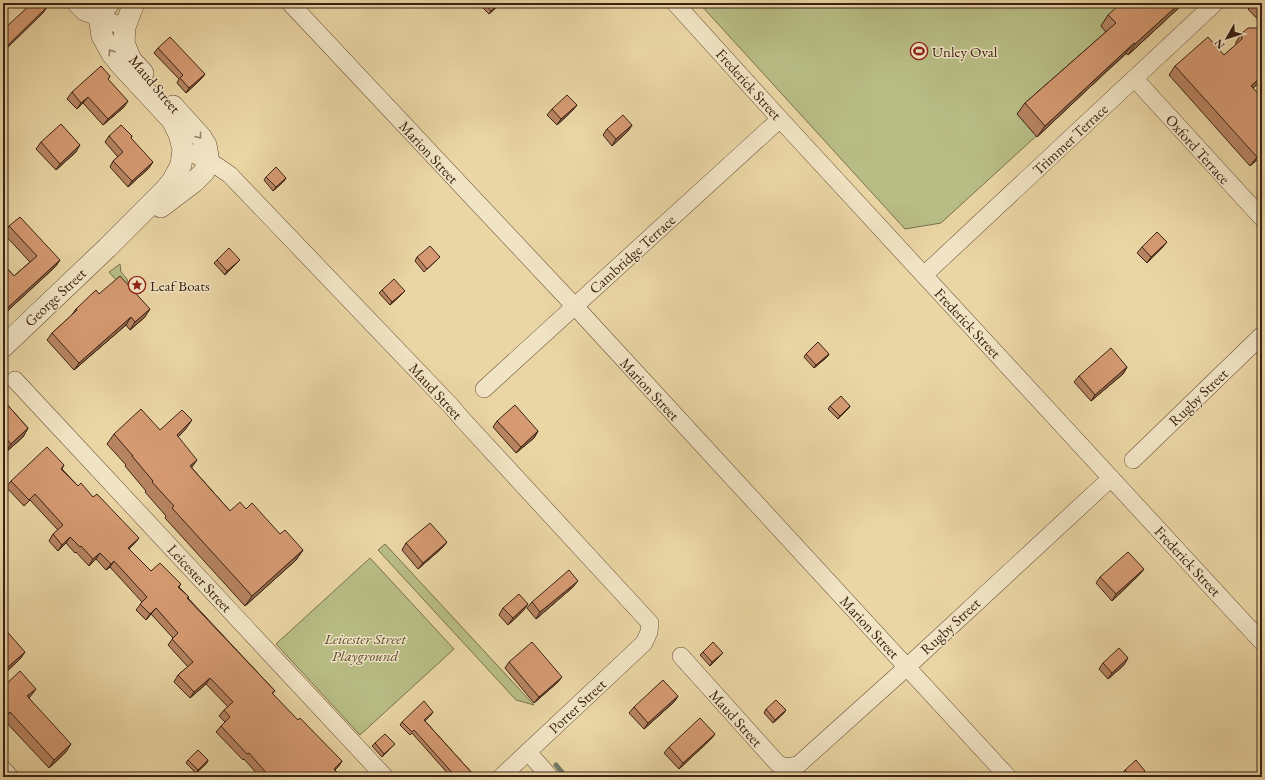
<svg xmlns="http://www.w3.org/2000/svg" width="1265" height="780" viewBox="0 0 1265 780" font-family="'EB Garamond',serif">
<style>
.green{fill:#b8bd85;stroke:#7a704c}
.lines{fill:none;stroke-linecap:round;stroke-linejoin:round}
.stream{stroke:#737d69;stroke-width:5}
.minor-casing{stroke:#674f38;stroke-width:18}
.tertiary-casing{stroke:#674f38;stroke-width:22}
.minor{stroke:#f1e4c4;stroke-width:17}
.tertiary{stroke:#f1e4c4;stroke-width:21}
.wall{fill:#b78462;stroke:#3b2214}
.shaded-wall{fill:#956c50;stroke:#3b2214}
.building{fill:#d59a72;stroke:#3b2214}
.oneway{stroke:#96836c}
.labels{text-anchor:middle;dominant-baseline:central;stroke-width:3;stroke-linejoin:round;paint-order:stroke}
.poi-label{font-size:15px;fill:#3b2214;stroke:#f1e4c4;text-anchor:start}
.street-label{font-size:15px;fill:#3b2214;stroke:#f1e4c4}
.park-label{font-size:15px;font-style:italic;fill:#5a4930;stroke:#f1e4c4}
</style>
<rect width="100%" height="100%" fill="#ead5a4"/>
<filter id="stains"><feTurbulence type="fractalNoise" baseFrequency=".005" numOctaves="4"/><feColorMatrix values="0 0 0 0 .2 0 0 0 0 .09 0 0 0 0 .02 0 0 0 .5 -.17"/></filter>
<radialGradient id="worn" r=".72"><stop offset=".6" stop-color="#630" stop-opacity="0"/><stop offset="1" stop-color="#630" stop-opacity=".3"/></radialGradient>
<!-- green -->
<g class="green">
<path d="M699 3H1184L1114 65 941 223 905 229Z"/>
<path d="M120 264 121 272 127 279 133 299 109 272Z"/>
<path d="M385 544 534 705 516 700 378 550Z"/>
<path d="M370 558 454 649 360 735 276 644Z"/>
</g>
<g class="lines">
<!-- stream -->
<path class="stream" d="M556 765 566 777"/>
<defs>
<g id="minor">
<path d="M75 3 84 12 125 27"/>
<path d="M290 3 582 314 1008 777"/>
<path d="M675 3 780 119 1262 642"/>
<path d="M1135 79 1262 218"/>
<path d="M183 149 217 166 230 175 451 406 463 420 650 623 649 632 644 643 501 777"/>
<path d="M924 275 1215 3"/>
<path d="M15 380 385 777"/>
<path d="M484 389 780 119"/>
<path d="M1133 460 1262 335"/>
<path d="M681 656 778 764 786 767 791 777"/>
<path d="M528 752 550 777"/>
<path d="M786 767 798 765 907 667 1111 478"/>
<path d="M3 769 10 777"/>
</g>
<g id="tertiary">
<path d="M134 3 125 27 124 43 131 60 143 73"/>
<path d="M161 207 194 182 204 172 209 162 206 145 201 137 173 106"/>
<path d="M3 347 107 248 165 190 173 180 181 165 183 149 179 134 172 120 120 64 112 54 102 36 99 17 109 3"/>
</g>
</defs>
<!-- minor casing -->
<use href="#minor" class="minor-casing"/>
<!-- tertiary casing -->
<use href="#tertiary" class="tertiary-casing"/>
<!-- minor -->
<use href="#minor" class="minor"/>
<!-- tertiary -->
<use href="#tertiary" class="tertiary"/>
</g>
<!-- wall -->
<g class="wall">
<path d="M478 3H501L489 14Z"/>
<path d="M1184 3 1128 55 1126 53 1037 137 1017 114 1025 103 1106 32 1101 26 1108 15Z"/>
<path d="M1252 3H1262V24L1248 9Z"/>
<path d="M1262 28V80L1253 88 1262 155 1250 166 1169 75 1175 66 1224 55 1236 45V42L1242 33Z"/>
<path d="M158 48 205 74 201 79 186 93 177 83 179 79 154 53Z"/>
<path d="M110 76 108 79 124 107 103 125 83 103 77 109 67 99 72 92Z"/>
<path d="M577 105 572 111 557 125 547 115 552 109Z"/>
<path d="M632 125 628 131 612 146 603 135 607 129Z"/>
<path d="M109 136H132L131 138 149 168 128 187 110 167 113 161 118 157 105 142Z"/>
<path d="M41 142 76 152 56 170 36 149Z"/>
<path d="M266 177 286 178 284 181 273 191 264 180Z"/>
<path d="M9 226 60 260 55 267 3 315V264L14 276 30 262 4 234Z"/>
<path d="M1142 247 1162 248 1147 263 1137 253Z"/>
<path d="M417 257 437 260 424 272 415 261Z"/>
<path d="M217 260 237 263 225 275 214 263Z"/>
<path d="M382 290 402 294 390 305 379 293Z"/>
<path d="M99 294 145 317 130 330 126 325 74 370 47 340 52 333 71 316 76 309Z"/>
<path d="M806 354H829L827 357 814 368 804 357Z"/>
<path d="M1127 367 1123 374 1091 401 1074 382 1079 376Z"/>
<path d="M3 400 28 428 23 437 5 453 3 450Z"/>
<path d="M830 406H850L848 409 838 419 828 409Z"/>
<path d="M497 421 538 431 534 438 516 453 493 427Z"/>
<path d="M160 430H185L178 437 192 468 230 511 246 509 280 534 303 550 296 560 245 606 165 518 166 516 145 492 146 491 125 466 126 465 107 444 114 434Z"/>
<path d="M64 465 62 469 78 486 93 497 139 538 134 544 129 549 151 571 181 584 179 587 189 597 188 598 275 691 272 694 298 720 342 761 338 767 335 770 341 777H260L244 759 243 760 216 732 221 726 225 722 219 716 224 710 228 707 206 684 190 698 174 682 178 675 188 667 168 645 173 638 151 614 146 620 136 610 142 602 110 567 106 570 96 559 89 566 76 552 75 553 66 543 58 551 49 541 53 534 58 530 30 500 24 506 6 487 11 481Z"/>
<path d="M447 542 442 548 418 569 402 550 406 543Z"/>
<path d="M1144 569 1139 575 1112 601 1096 583 1100 577Z"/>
<path d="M573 587 536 619 527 608 532 602Z"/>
<path d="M503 608 524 610 508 625 499 615Z"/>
<path d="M3 627 21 658 4 674 3 673Z"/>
<path d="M703 652 723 653 710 666 700 655Z"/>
<path d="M509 662 558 682 534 703 505 668Z"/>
<path d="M1103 663 1124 665 1108 679 1099 669Z"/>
<path d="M3 687 30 697 29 698 66 752 49 768 4 720 3 721Z"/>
<path d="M678 696 674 702 644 729 629 713 634 707Z"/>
<path d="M766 709 784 713 773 723 764 713Z"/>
<path d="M433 712 431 715 425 721 472 773 469 777H451L412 733 410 735 400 725 402 722Z"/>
<path d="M715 734 710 740 679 769 664 753 669 747Z"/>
<path d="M375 743 392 747 382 757 372 746Z"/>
<path d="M188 760H208L206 764 196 773 186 763Z"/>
<path d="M1125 770 1143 774 1140 777H1127L1123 773Z"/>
</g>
<!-- shaded-wall -->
<g class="shaded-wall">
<path d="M500 3H501L489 14 491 11Z"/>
<path d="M1180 3H1184L1128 55 1135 44Z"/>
<path d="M47 7 43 13 3 52V50Z"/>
<path d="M1134 43 1126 53 1037 137 1045 126Z"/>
<path d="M205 74 201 79 186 93 189 88Z"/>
<path d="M1262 76V80L1245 95 1251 86Z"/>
<path d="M88 97 83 103 77 109 81 103Z"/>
<path d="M128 101 124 107 103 125 108 119Z"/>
<path d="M577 105 572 111 557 125 561 119Z"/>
<path d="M632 125 628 131 612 146 616 139Z"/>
<path d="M80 145 76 152 56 170 60 164Z"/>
<path d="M1262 152V155L1250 166 1257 157Z"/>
<path d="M153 162 149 168 128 187 132 181Z"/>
<path d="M286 178 284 181 273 191 276 187Z"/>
<path d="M1167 242 1162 248 1147 263 1151 257Z"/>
<path d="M60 260 55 267 3 315V312Z"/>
<path d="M240 260 225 275 227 271Z"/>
<path d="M405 291 402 294 390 305 392 302Z"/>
<path d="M150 309 145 317 130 330 135 322Z"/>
<path d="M131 317 126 325 74 370 79 363Z"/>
<path d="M829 354 827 357 814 368 816 365Z"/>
<path d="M1127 367 1123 374 1091 401 1095 395Z"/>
<path d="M850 406 848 409 838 419 840 416Z"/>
<path d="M192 420 185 430 170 445 177 435Z"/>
<path d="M28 428 23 437 5 453 11 444Z"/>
<path d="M538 431 534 438 516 453 521 447Z"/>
<path d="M197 460 190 470V466Z"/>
<path d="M70 537 66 543 58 551 62 545Z"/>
<path d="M139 538 134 544 124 554 128 548Z"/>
<path d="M447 542 442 548 418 569 423 563Z"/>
<path d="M303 550 296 560 245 606 252 596Z"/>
<path d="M100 553 96 559 89 566 93 559Z"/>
<path d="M114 561 110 567 106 570 111 564Z"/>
<path d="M1144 569 1139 575 1112 601 1116 594Z"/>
<path d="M578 581 573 587 536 619 540 612Z"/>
<path d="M528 604 524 610 508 625 513 618Z"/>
<path d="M156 608 146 620 150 614Z"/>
<path d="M25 652 21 658 4 674 8 667Z"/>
<path d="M723 653 710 666 712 662Z"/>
<path d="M1128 658 1124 665 1108 679 1112 673Z"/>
<path d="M562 677 558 682 534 703 539 697Z"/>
<path d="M210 678 206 684 190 698 194 692Z"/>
<path d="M36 689 30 697 22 704 27 696Z"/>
<path d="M678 696 674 702 644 729 648 723Z"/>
<path d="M786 710 784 713 773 723 775 720Z"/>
<path d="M10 712 4 720 3 721V719Z"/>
<path d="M715 734 710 740 679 769 683 763Z"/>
<path d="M71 744 66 752 49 768 54 760Z"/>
<path d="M395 744 382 757 384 754Z"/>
<path d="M208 760 206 764 196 773 198 770Z"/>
<path d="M342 761 338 767 329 775 334 769Z"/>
</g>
<!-- building -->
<g class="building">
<path d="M32 3H43L47 7 3 50V30Z"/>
<path d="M484 3H500L491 11Z"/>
<path d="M1121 3H1180L1135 44 1134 43 1045 126 1025 103 1116 23 1108 15Z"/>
<path d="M1257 3H1262V8Z"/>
<path d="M1248 28H1262V76L1251 86 1262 97V152L1257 157 1175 66 1208 37 1224 55 1242 39V33Z"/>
<path d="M170 37 205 74 189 88 180 78 183 75 158 48Z"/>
<path d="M101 66 110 76 108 79 128 101 108 119 88 97 81 103 72 92Z"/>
<path d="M567 95 577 105 561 119 552 109Z"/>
<path d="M623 115 632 125 616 139 607 129Z"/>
<path d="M61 124 80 145 60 164 41 142Z"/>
<path d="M121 125 132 136 131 138 153 162 132 181 113 161 123 152 109 136Z"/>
<path d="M276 167 286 178 276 187 266 177Z"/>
<path d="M20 217 60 260 3 312V264L14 276 37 256 9 226Z"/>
<path d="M1157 232 1167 242 1151 257 1142 247Z"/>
<path d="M430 246 440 257 427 269 417 257Z"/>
<path d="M229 248 240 260 227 271 217 260Z"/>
<path d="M120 276 150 309 135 322 131 317 79 363 52 333 77 310 76 309 96 290 99 294Z"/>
<path d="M394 279 405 291 392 302 382 290Z"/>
<path d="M818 342 829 354 816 365 806 354Z"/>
<path d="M1111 348 1127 367 1095 395 1079 376Z"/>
<path d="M841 396 850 406 840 416 830 406Z"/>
<path d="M3 400 28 428 11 444 4 436H3Z"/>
<path d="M515 405 538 431 521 447 497 421Z"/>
<path d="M141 409 160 430 182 410 192 420 177 435 197 460 190 466 230 511 240 502 246 509 252 503 280 534 285 530 303 550 252 596 172 508 174 506 152 482 153 481 132 456H133L114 434Z"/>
<path d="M47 447 64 465 61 469 78 486 81 483 93 497 97 494 139 538 128 548 151 571 160 563 181 584 178 587 189 597 187 598 275 691 272 693 298 720 300 718 342 761 334 769 341 777H270L249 753 247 754 221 726 230 717 224 710 233 702 210 678 194 692 178 675 193 662 172 639 178 633 156 608 150 614 140 604 147 597 114 561 111 564 100 553 93 559 81 546 80 547 70 537 62 545 53 534 63 525 35 494 29 500 11 481Z"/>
<path d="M430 523 447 542 423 563 406 543Z"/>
<path d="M1128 552 1144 569 1116 594 1100 577Z"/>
<path d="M569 570 578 581 540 612 532 602Z"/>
<path d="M519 594 528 604 513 618 503 608Z"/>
<path d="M3 627 25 652 8 667 3 662Z"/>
<path d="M532 642 562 677 539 697 509 662Z"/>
<path d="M713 642 723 653 712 662 703 652Z"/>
<path d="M1119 648 1128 658 1112 673 1103 663Z"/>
<path d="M20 671 36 689 27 696 71 744 54 760 10 712 5 717 3 714V687Z"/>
<path d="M663 680 678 696 648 723 634 707Z"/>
<path d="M776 700 786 710 775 720 766 709Z"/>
<path d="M424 701 433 712 424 720 472 773 468 777H456L414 730 412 732 402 722Z"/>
<path d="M700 718 715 734 683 763 669 747Z"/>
<path d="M385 734 395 744 384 754 375 743Z"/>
<path d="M198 750 208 760 198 770 188 760Z"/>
<path d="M1136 760 1145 771 1138 777H1132L1125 770Z"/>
<path d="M756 773 760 777H752Z"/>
</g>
<!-- one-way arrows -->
<defs><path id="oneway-chevron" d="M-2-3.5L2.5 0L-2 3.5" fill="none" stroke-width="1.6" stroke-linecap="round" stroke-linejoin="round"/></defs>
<g class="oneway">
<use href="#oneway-chevron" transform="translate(111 52) rotate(-122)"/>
<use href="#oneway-chevron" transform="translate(199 136) rotate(52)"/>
</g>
<!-- icons -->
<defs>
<symbol id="stadium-ring" viewBox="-11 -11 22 22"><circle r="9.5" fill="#f1e4c4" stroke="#8f2418" stroke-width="1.5"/><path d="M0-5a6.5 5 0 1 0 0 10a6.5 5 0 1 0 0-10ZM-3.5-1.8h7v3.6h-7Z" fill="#8f2418"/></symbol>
<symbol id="sight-ring" viewBox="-11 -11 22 22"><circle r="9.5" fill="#f1e4c4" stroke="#8f2418" stroke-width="1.5"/><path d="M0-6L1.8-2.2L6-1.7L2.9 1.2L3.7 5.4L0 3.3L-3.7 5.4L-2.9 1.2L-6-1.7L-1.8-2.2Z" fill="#8f2418"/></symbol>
</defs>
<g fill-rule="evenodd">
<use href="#stadium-ring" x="909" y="41" width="20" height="20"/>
<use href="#sight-ring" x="127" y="275" width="20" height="20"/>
</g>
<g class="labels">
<!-- poi labels -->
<g class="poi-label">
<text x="932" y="51">Unley Oval</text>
<text x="150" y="285">Leaf Boats</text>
</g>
<!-- street labels -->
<g class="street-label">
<text transform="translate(155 84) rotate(50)">Maud Street</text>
<text transform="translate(749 84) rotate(48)">Frederick Street</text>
<text transform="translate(1070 139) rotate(-43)">Trimmer Terrace</text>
<text transform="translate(1198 149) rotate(48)">Oxford Terrace</text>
<text transform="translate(429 152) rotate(47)">Marion Street</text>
<text transform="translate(632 254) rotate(-42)">Cambridge Terrace</text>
<text transform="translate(55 297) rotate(-43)">George Street</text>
<text transform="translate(968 323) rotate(47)">Frederick Street</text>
<text transform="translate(650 389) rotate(47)">Marion Street</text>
<text transform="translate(436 391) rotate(47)">Maud Street</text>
<text transform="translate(1198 397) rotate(-44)">Rugby Street</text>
<text transform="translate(1188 561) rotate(47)">Frederick Street</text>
<text transform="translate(200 578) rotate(47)">Leicester Street</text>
<text transform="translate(950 626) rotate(-43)">Rugby Street</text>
<text transform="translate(870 627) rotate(47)">Marion Street</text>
<text transform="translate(577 706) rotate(-43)">Porter Street</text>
<text transform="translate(736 718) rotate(48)">Maud Street</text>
</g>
<!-- park labels -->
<g class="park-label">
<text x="365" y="638">Leicester Street<tspan x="365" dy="17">Playground</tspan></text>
</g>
</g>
<!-- margin -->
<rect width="1265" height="780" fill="none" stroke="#ead5a4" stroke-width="16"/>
<rect x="4" y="4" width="1257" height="772" fill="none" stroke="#3b2214" stroke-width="2"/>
<rect x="8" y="8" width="1249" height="764" fill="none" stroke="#3b2214"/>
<!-- north arrow -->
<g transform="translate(1227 38) rotate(231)" stroke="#f1e4c4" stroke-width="3" paint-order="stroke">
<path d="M0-3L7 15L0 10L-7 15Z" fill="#3b2214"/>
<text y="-6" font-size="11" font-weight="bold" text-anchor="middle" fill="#3b2214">N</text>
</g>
<rect width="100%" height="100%" filter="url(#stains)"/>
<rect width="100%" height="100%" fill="url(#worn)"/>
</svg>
